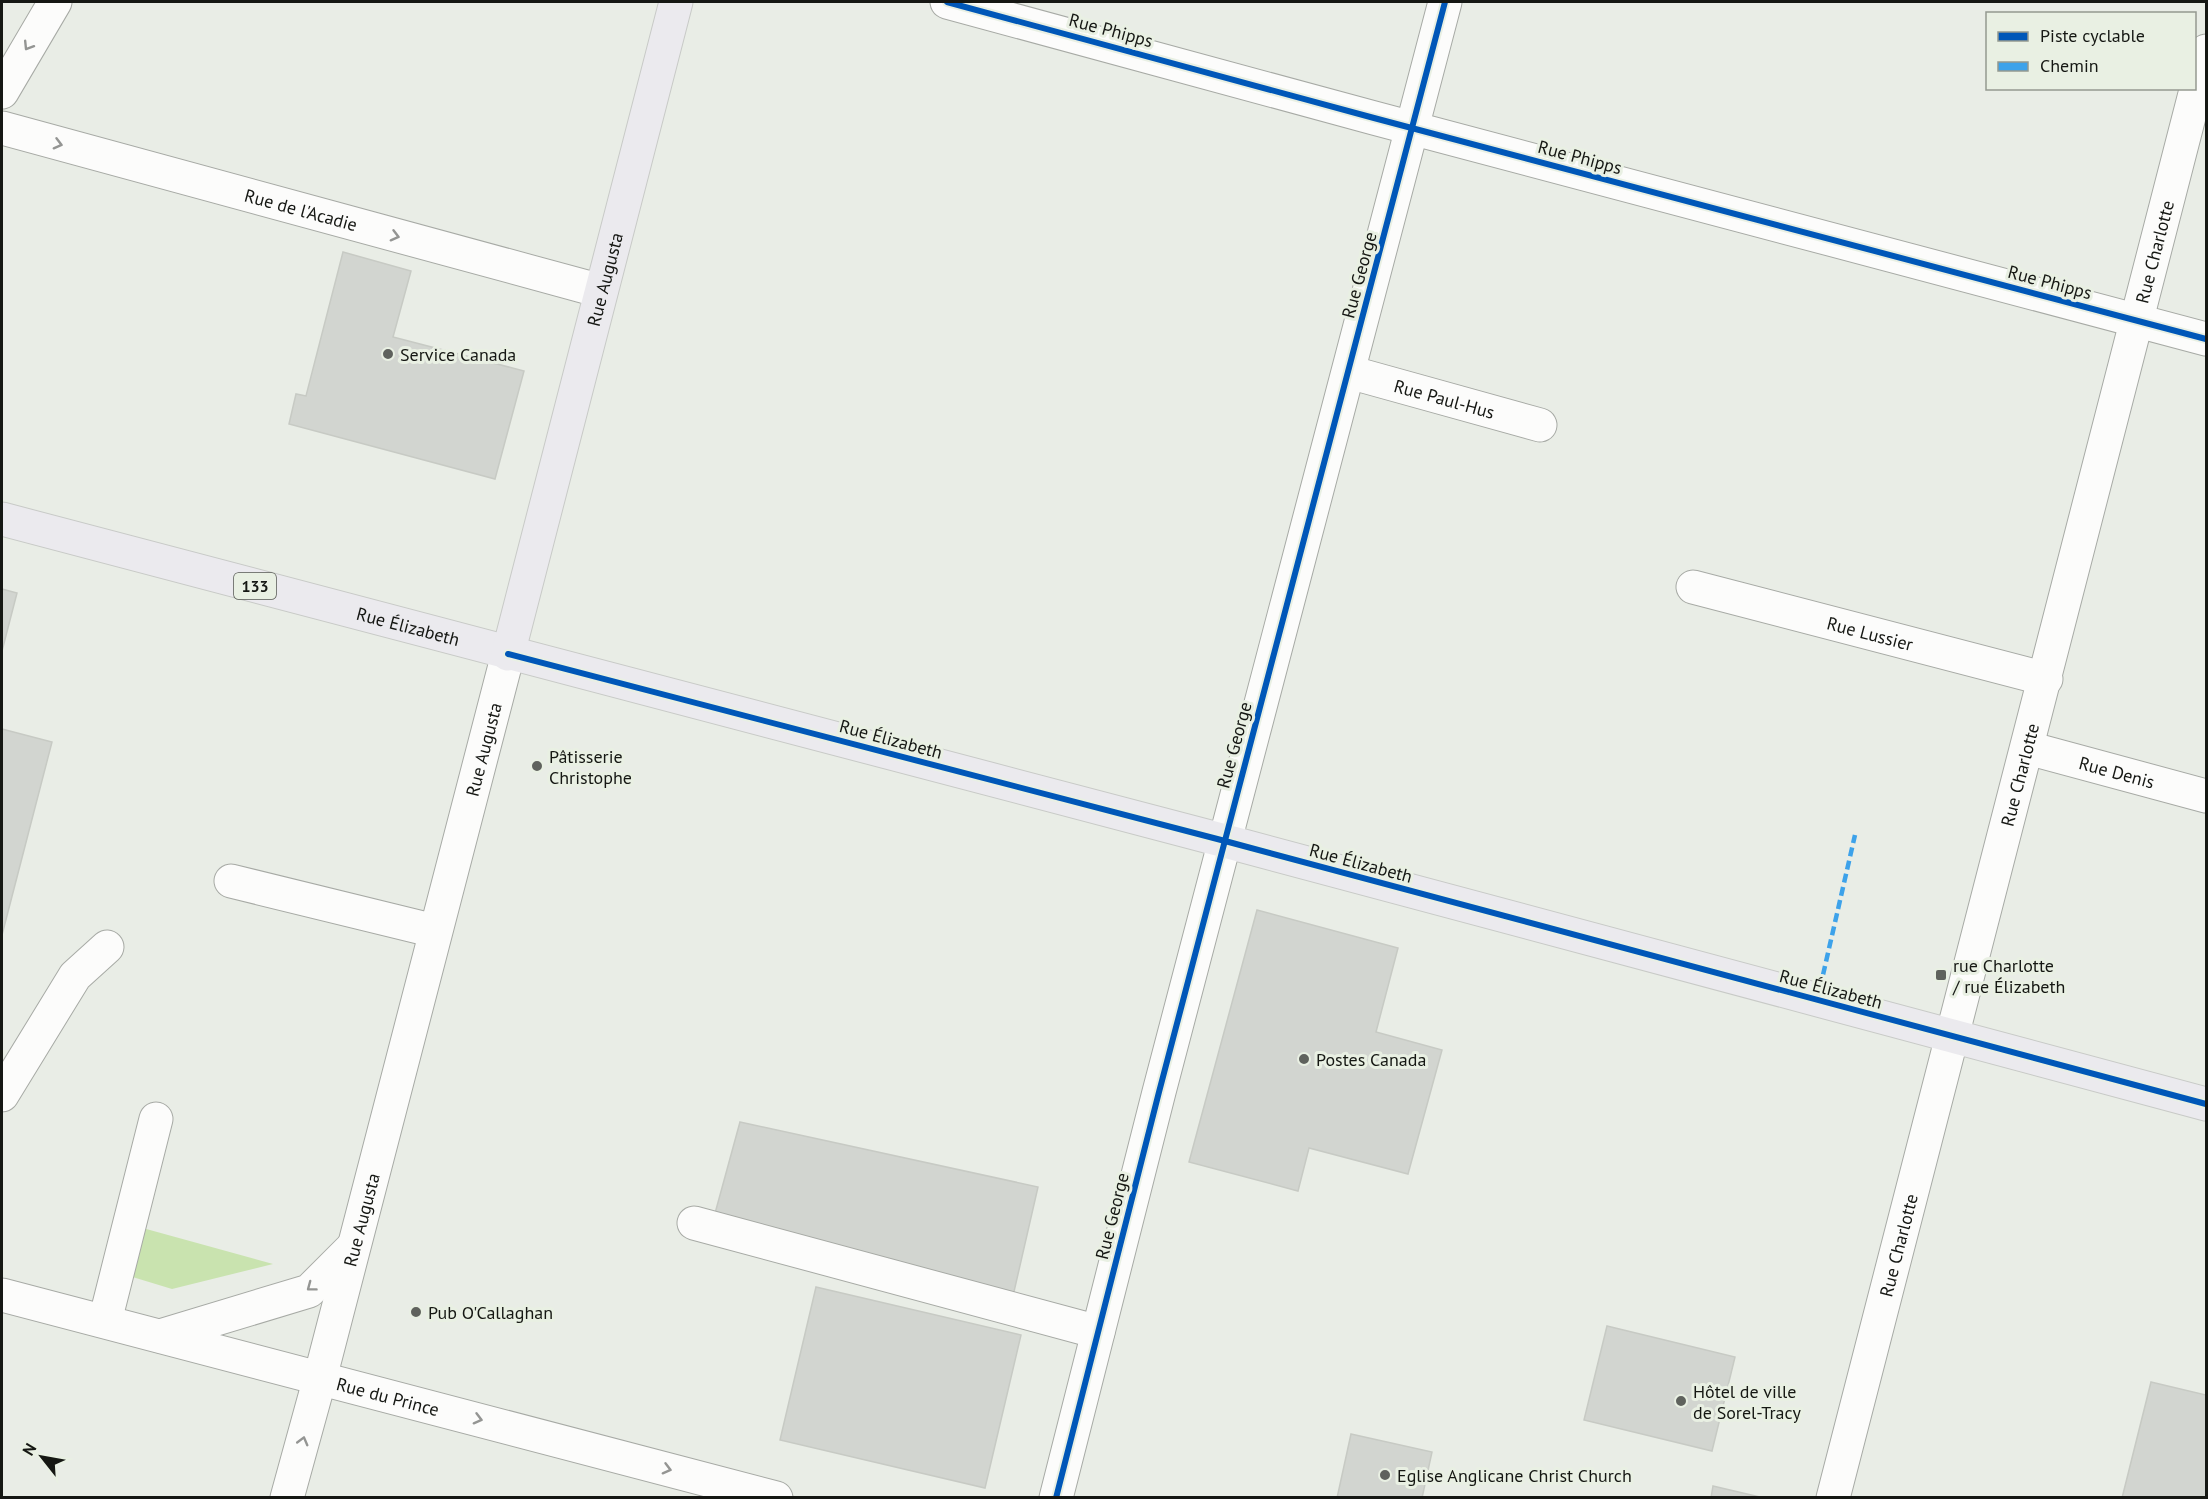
<svg xmlns="http://www.w3.org/2000/svg" width="2208" height="1499" viewBox="0 0 2208 1499" font-family="'PT Sans',sans-serif">
<style>
.green{fill:#c9e3af}
.building{fill:#d2d5d0;stroke:#c7cac4;stroke-width:1.5}
.lines{fill:none;stroke-linecap:round;stroke-linejoin:round}
.minor-casing{stroke:#a7aaa5;stroke-width:35}
.major-casing{stroke:#c8cac7;stroke-width:35}
.minor{stroke:#fcfcfb;stroke-width:33}
.major{stroke:#ebeaee;stroke-width:33}
.quiet{stroke:#3da2ea;stroke-width:4.5;stroke-dasharray:9 4.5;stroke-linecap:butt}
.cycleway-casing{stroke:#e9f0e3;stroke-width:10}
.cycleway{stroke:#0057b8;stroke-width:6}
.oneway{stroke:#949593}
.poi-dot{fill:#5f625d;stroke:#e9f0e3;stroke-width:2}
.labels{text-anchor:middle;dominant-baseline:central;stroke-width:6;stroke-linejoin:round;paint-order:stroke}
.shield{fill:#e9f0e3;stroke:#555851;stroke-width:1.5}
.shield-label{font-size:16px;font-weight:bold;fill:#151713}
.street-label{font-size:18px;fill:#151713;stroke:#e9f0e3}
.poi-label{font-size:18px;fill:#151713;stroke:#e9f0e3;text-anchor:start}
</style>
<rect width="100%" height="100%" fill="#e9ede6"/>
<!-- green -->
<path class="green" d="M139 1227 273 1264 172 1289 126 1275Z"/>
<!-- building -->
<g class="building">
<path d="M343 252 411 271 393 337 524 371 495 479 289 424 296 394 306 396Z"/>
<path d="M2 589 17 593 2 651Z"/>
<path d="M2 729 52 742 2 935Z"/>
<path d="M1257 910 1398 948 1376 1032 1442 1050 1408 1174 1309 1148 1298 1191 1189 1162Z"/>
<path d="M740 1122 1038 1187 1013 1296 714 1217Z"/>
<path d="M816 1287 1021 1335 985 1488 780 1440Z"/>
<path d="M1607 1326 1735 1357 1712 1451 1584 1420Z"/>
<path d="M2151 1382 2206 1395V1498H2122Z"/>
<path d="M1351 1434 1432 1452 1422 1498H1337Z"/>
<path d="M1713 1486 1764 1498H1711Z"/>
</g>
<g class="lines">
<defs>
<g id="minor">
<path d="M947 2 1374 118 2206 339"/>
<path d="M2 92 55 2"/>
<path id="s1" d="M2 128 601 291"/>
<path id="s2" d="M1349 372 1540 425"/>
<path id="s3" d="M1693 587 2046 679"/>
<path id="s4" d="M2028 748 2206 796"/>
<path d="M231 881 435 931"/>
<path d="M2 1095 75 976 107 947"/>
<path d="M694 1223 1098 1332"/>
<path id="s5" d="M2 1295 776 1498"/>
<path d="M105 1321 156 1119"/>
<path d="M160 1336 309 1291 352 1248"/>
<path id="s6" d="M287 1498 320 1378 508 654"/>
<path d="M1056 1498 1159 1092 1445 2"/>
<path id="s7" d="M1833 1498 2206 51"/>
</g>
<g id="major">
<path id="s8" d="M2 519 1225 841 2206 1104"/>
<path id="s9" d="M508 654 676 2"/>
</g>
</defs>
<!-- minor casing -->
<use href="#minor" class="minor-casing"/>
<!-- major casing -->
<use href="#major" class="major-casing"/>
<!-- minor -->
<use href="#minor" class="minor"/>
<!-- major -->
<use href="#major" class="major"/>
<!-- quiet -->
<path class="quiet" d="M1817 1001 1855 835"/>
<defs>
<g id="cycleway">
<path d="M947 2 1374 118 2206 339"/>
<path d="M508 654 1225 841 2206 1104"/>
<path d="M1056 1498 1159 1092 1445 2"/>
</g>
</defs>
<!-- cycleway casing -->
<use href="#cycleway" class="cycleway-casing"/>
<!-- cycleway -->
<use href="#cycleway" class="cycleway"/>
</g>
<!-- one-way arrows -->
<defs><path id="oneway-chevron" d="M-2-3.5L2.5 0L-2 3.5" fill="none" stroke-width="1.6" stroke-linecap="round" stroke-linejoin="round" transform="scale(1.5)"/></defs>
<g class="oneway">
<use href="#oneway-chevron" transform="translate(28 46) rotate(122)"/>
<use href="#oneway-chevron" transform="translate(58 144) rotate(15)"/>
<use href="#oneway-chevron" transform="translate(395 236) rotate(15)"/>
<use href="#oneway-chevron" transform="translate(311 1287) rotate(143)"/>
<use href="#oneway-chevron" transform="translate(478 1419) rotate(15)"/>
<use href="#oneway-chevron" transform="translate(303 1441) rotate(-75)"/>
<use href="#oneway-chevron" transform="translate(667 1469) rotate(15)"/>
</g>
<!-- markers -->
<g class="poi-dot">
<circle cx="388" cy="354" r="6"/>
<circle cx="537" cy="766" r="6"/>
<rect x="1935" y="969" width="12" height="12" rx="3"/>
<circle cx="1304" cy="1059" r="6"/>
<circle cx="416" cy="1312" r="6"/>
<circle cx="1681" cy="1401" r="6"/>
<circle cx="1385" cy="1475" r="6"/>
</g>
<g class="labels">
<!-- shield labels -->
<rect class="shield" x="234" y="573" width="42" height="26" rx="4.5"/>
<g class="shield-label">
<text x="255" y="586">133</text>
</g>
<!-- street labels -->
<g class="street-label">
<text transform="translate(1111 30) rotate(15)">Rue Phipps</text>
<text transform="translate(1580 157) rotate(15)">Rue Phipps</text>
<text stroke="none"><textPath href="#s1" startOffset="310">Rue de l'Acadie</textPath></text>
<text stroke="none"><textPath href="#s7" startOffset="1287">Rue Charlotte</textPath></text>
<text transform="translate(1359 275) rotate(-75)">Rue George</text>
<text stroke="none"><textPath href="#s9" startOffset="387">Rue Augusta</textPath></text>
<text transform="translate(2050 282) rotate(15)">Rue Phipps</text>
<text stroke="none"><textPath href="#s2" startOffset="99">Rue Paul-Hus</textPath></text>
<text stroke="none"><textPath href="#s8" startOffset="420">Rue Élizabeth</textPath></text>
<text stroke="none"><textPath href="#s3" startOffset="183">Rue Lussier</textPath></text>
<text transform="translate(891 739) rotate(15)">Rue Élizabeth</text>
<text transform="translate(1234 745) rotate(-75)">Rue George</text>
<text stroke="none"><textPath href="#s6" startOffset="774">Rue Augusta</textPath></text>
<text stroke="none"><textPath href="#s4" startOffset="92">Rue Denis</textPath></text>
<text stroke="none"><textPath href="#s7" startOffset="747">Rue Charlotte</textPath></text>
<text transform="translate(1361 863) rotate(15)">Rue Élizabeth</text>
<text transform="translate(1831 989) rotate(15)">Rue Élizabeth</text>
<text transform="translate(1112 1216) rotate(-76)">Rue George</text>
<text stroke="none"><textPath href="#s6" startOffset="288">Rue Augusta</textPath></text>
<text stroke="none"><textPath href="#s7" startOffset="261">Rue Charlotte</textPath></text>
<text stroke="none"><textPath href="#s5" startOffset="399">Rue du Prince</textPath></text>
</g>
<!-- poi labels -->
<g class="poi-label">
<text x="400" y="354">Service Canada</text>
<text x="549" y="756">Pâtisserie<tspan x="549" dy="21">Christophe</tspan></text>
<text x="1953" y="965">rue Charlotte<tspan x="1953" dy="21">/ rue Élizabeth</tspan></text>
<text x="1316" y="1059">Postes Canada</text>
<text x="428" y="1312">Pub O'Callaghan</text>
<text x="1693" y="1391">Hôtel de ville<tspan x="1693" dy="21">de Sorel-Tracy</tspan></text>
<text x="1397" y="1475">Eglise Anglicane Christ Church</text>
</g>
</g>
<!-- border -->
<rect width="2208" height="1499" fill="none" stroke="#151713" stroke-width="6"/>
<!-- legend -->
<rect x="1986" y="12" width="210" height="78" fill="#e9f0e3" stroke="#949990" stroke-width="1.5"/>
<rect x="1998" y="32" width="30" height="9" fill="#0057b8" stroke="#949990" stroke-width="1.5"/>
<text x="2040" y="42" font-size="18" fill="#151713">Piste cyclable</text>
<rect x="1998" y="62" width="30" height="9" fill="#3da2ea" stroke="#949990" stroke-width="1.5"/>
<text x="2040" y="72" font-size="18" fill="#151713">Chemin</text>
<!-- north arrow -->
<g transform="translate(42 1457) rotate(301)" stroke="#e9f0e3" stroke-width="4.5" paint-order="stroke">
<path d="M0-4.5L10 22L0 15L-10 22Z" fill="#151713"/>
<text y="-9" font-size="16" font-weight="bold" text-anchor="middle" fill="#151713">N</text>
</g>
</svg>
